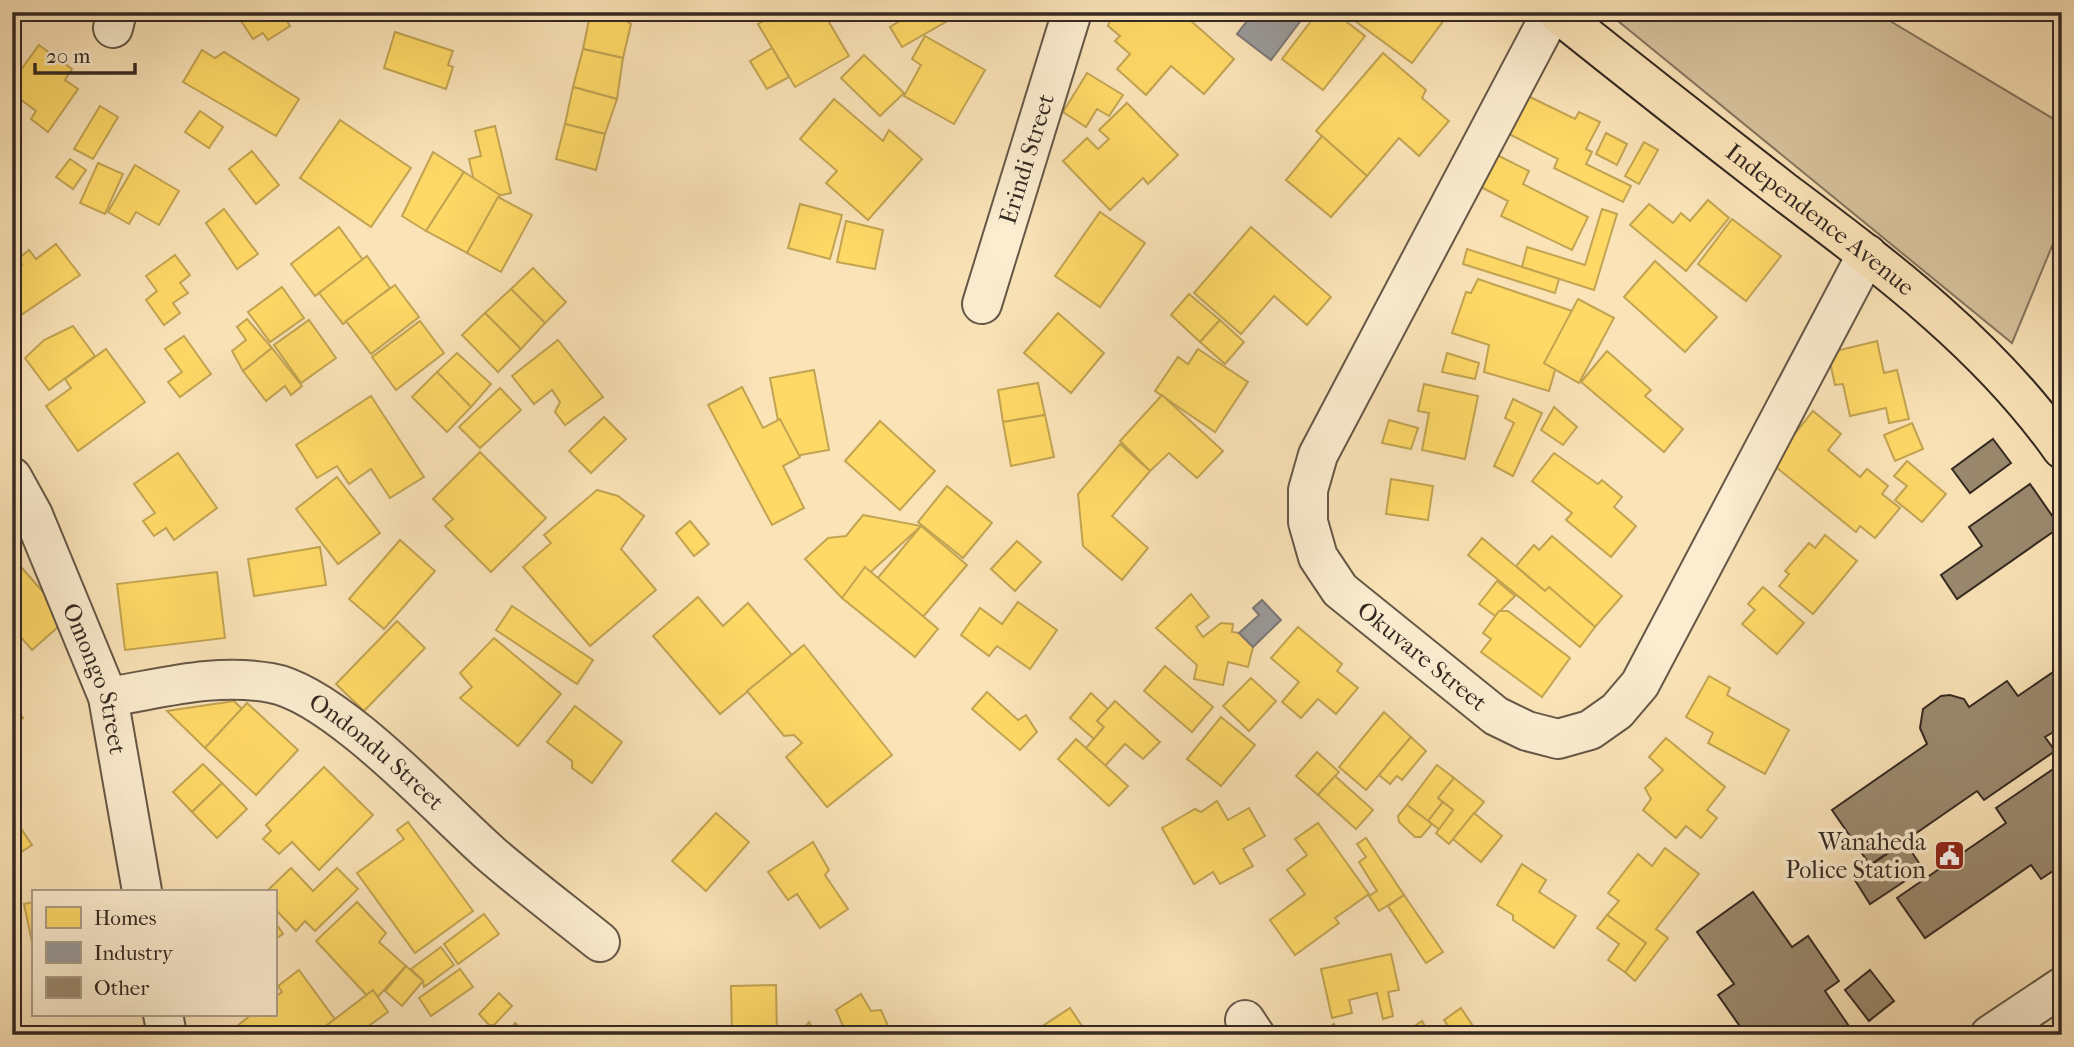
<svg xmlns="http://www.w3.org/2000/svg" width="2074" height="1047" viewBox="0 0 2074 1047" font-family="'IM FELL French Canon',serif">
<style>
.green{fill:#d8c39e;stroke:#867660;stroke-width:2}
.homes{fill:#ffd966;stroke:#c2a452;stroke-width:2}
.industry{fill:#999;stroke:#7b7775;stroke-width:2}
.building{fill:#9b8a6f;stroke:#342922;stroke-width:2}
.lines{fill:none;stroke-linecap:round;stroke-linejoin:round}
.minor-casing{stroke:#665847;stroke-width:42}
.major-casing{stroke:#342922;stroke-width:42}
.minor{stroke:#fcedd0;stroke-width:38}
.major{stroke:#fae3b7;stroke-width:38}
.labels{text-anchor:middle;dominant-baseline:central;stroke-width:7;stroke-linejoin:round;paint-order:stroke}
.street-label{font-size:24px;fill:#342922;stroke:#fcedd0}
.poi-label{font-size:24px;fill:#342922;stroke:#fcedd0;text-anchor:end}
</style>
<rect width="100%" height="100%" fill="#fae3b7"/>
<filter id="stains"><feTurbulence type="fractalNoise" baseFrequency=".00286" numOctaves="4"/><feColorMatrix values="0 0 0 0 .2 0 0 0 0 .09 0 0 0 0 .02 0 0 0 .5 -.17"/></filter>
<radialGradient id="worn" r=".72"><stop offset=".6" stop-color="#630" stop-opacity="0"/><stop offset="1" stop-color="#630" stop-opacity=".3"/></radialGradient>
<!-- green -->
<path class="green" d="M1607 12H1875L2062 124V222L2012 343Z"/>
<!-- homes -->
<g class="homes">
<path d="M235 12H281L290 26 268 40 263 33 253 39Z"/>
<path d="M590 12H623L622 18Z"/>
<path d="M779 12H823L849 56 795 87 758 24Z"/>
<path d="M914 12H947L951 19 902 47 890 27Z"/>
<path d="M1113 12H1181L1234 59 1204 94 1171 66 1146 95 1117 69 1130 54 1115 41 1120 36 1108 26Z"/>
<path d="M1318 12H1334L1365 36 1323 90 1282 59Z"/>
<path d="M1343 12H1443L1447 16 1412 63Z"/>
<path d="M590 15 622 18 631 24 623 58 583 49Z"/>
<path d="M395 32 453 51 448 65 453 67 446 89 384 68Z"/>
<path d="M925 36 985 70 954 124 904 96 921 65 912 59Z"/>
<path d="M39 45 72 69 65 80 78 89 48 132 31 119 36 111 12 93V82Z"/>
<path d="M772 48 789 77 767 89 750 61Z"/>
<path d="M583 49 623 58 617 99 573 87Z"/>
<path d="M202 50 215 58 224 52 299 99 276 136 183 82Z"/>
<path d="M1383 53 1426 90 1422 98 1449 121 1419 156 1399 138 1367 176 1316 131Z"/>
<path d="M864 55 904 93 880 116 841 78Z"/>
<path d="M1087 73 1123 95 1109 116 1097 109 1086 127 1063 112Z"/>
<path d="M573 87 617 99 605 134 565 124Z"/>
<path d="M1528 96 1575 119 1579 112 1600 122 1586 149 1592 152 1586 164 1631 186 1623 202 1554 168 1558 159 1509 134Z"/>
<path d="M834 99 883 141 889 130 922 159 868 220 826 183 837 171 800 139Z"/>
<path d="M1127 103 1178 155 1148 184 1143 178 1110 210 1063 161 1087 138 1098 149 1109 139 1099 130Z"/>
<path d="M100 106 118 117 93 159 74 149Z"/>
<path d="M200 111 223 127 209 148 185 132Z"/>
<path d="M340 120 411 168 371 227 300 178Z"/>
<path d="M565 124 605 134 596 170 556 159Z"/>
<path d="M495 126 511 193 488 198 481 184 475 186 469 159 481 156 475 131Z"/>
<path d="M1606 133 1627 144 1617 165 1596 154Z"/>
<path d="M1322 136 1367 176 1331 217 1286 180Z"/>
<path d="M1644 142 1658 150 1639 184 1625 176Z"/>
<path d="M252 151 279 185 256 204 229 169Z"/>
<path d="M433 152 464 172 426 231 402 216Z"/>
<path d="M1495 154 1529 171 1523 184 1588 217 1572 250 1501 216 1508 201 1479 186Z"/>
<path d="M70 159 86 170 73 189 56 177Z"/>
<path d="M98 163 123 174 105 214 80 203Z"/>
<path d="M135 165 179 191 159 225 136 212 129 224 108 212Z"/>
<path d="M464 172 500 195 467 253 426 231Z"/>
<path d="M498 197 532 215 501 272 467 253Z"/>
<path d="M1708 200 1729 218 1686 271 1630 225 1649 204 1673 223 1681 213 1690 221Z"/>
<path d="M800 204 842 215 830 259 788 248Z"/>
<path d="M224 209 258 254 237 269 206 223Z"/>
<path d="M1602 209 1617 214 1594 290 1522 267 1527 247 1585 265Z"/>
<path d="M1100 212 1145 243 1100 307 1055 276Z"/>
<path d="M1732 219 1781 256 1746 301 1698 264Z"/>
<path d="M846 221 883 230 875 269 837 262Z"/>
<path d="M339 227 363 260 315 296 291 264Z"/>
<path d="M1251 227 1331 297 1307 325 1274 296 1241 334 1194 293Z"/>
<path d="M56 244 80 275 12 321V273L22 265 18 259 29 250 36 259Z"/>
<path d="M1467 249 1559 279 1555 293 1463 264Z"/>
<path d="M175 255 190 275 180 283 188 293 173 303 180 313 164 325 146 300 157 291 146 276Z"/>
<path d="M367 256 390 288 343 324 319 293Z"/>
<path d="M1655 261 1717 317 1685 352 1624 297Z"/>
<path d="M533 268 566 302 545 323 511 289Z"/>
<path d="M1478 279 1572 311 1549 391 1484 372 1489 345 1452 333 1466 292 1471 293Z"/>
<path d="M395 285 419 317 371 354 346 321Z"/>
<path d="M282 287 304 318 270 342 248 312Z"/>
<path d="M511 289 545 323 521 349 485 313Z"/>
<path d="M1189 294 1220 320 1200 342 1171 315Z"/>
<path d="M1578 299 1614 318 1579 383 1544 363Z"/>
<path d="M485 313 521 349 498 372 462 335Z"/>
<path d="M1058 313 1104 353 1071 393 1024 353Z"/>
<path d="M247 319 272 348 243 371 232 351 246 340 237 327Z"/>
<path d="M309 320 336 358 301 383 274 345Z"/>
<path d="M1220 320 1244 342 1225 364 1200 342Z"/>
<path d="M420 321 444 353 396 390 372 357Z"/>
<path d="M73 326 95 356 49 390 25 358 44 340Z"/>
<path d="M184 336 211 374 180 397 168 382 182 372 165 349Z"/>
<path d="M558 340 603 397 565 425 555 412 560 402 552 390 534 404 512 376Z"/>
<path d="M1877 341 1884 373 1897 370 1909 419 1889 423 1886 408 1850 416 1843 384 1835 385 1828 353Z"/>
<path d="M272 348 302 386 291 395 285 386 266 401 243 371Z"/>
<path d="M106 349 145 402 78 451 46 406 71 388 65 379Z"/>
<path d="M1198 349 1248 382 1215 432 1155 391 1178 357 1188 364Z"/>
<path d="M1607 351 1651 390 1645 396 1683 429 1664 452 1581 382Z"/>
<path d="M457 353 491 384 471 407 437 372Z"/>
<path d="M1447 353 1479 363 1475 379 1442 372Z"/>
<path d="M814 370 829 450 766 461 763 428 780 431 770 378Z"/>
<path d="M437 372 471 407 447 432 412 397Z"/>
<path d="M1038 383 1045 415 1003 422 998 390Z"/>
<path d="M1424 384 1478 396 1465 459 1422 450 1429 413 1418 411Z"/>
<path d="M742 387 763 428 780 419 800 457 783 466 804 508 772 525 708 405Z"/>
<path d="M500 388 521 410 480 448 459 427Z"/>
<path d="M1162 395 1223 451 1197 478 1169 453 1150 471 1120 441Z"/>
<path d="M371 396 424 477 390 498 371 469 349 484 337 466 317 478 296 445Z"/>
<path d="M1513 399 1542 413 1513 476 1494 466 1514 423 1505 418Z"/>
<path d="M1554 407 1577 427 1563 445 1541 430Z"/>
<path d="M1813 411 1841 434 1828 450 1860 477 1867 469 1888 486 1882 494 1900 508 1875 538 1860 526 1856 532 1771 463Z"/>
<path d="M1045 415 1054 457 1011 466 1003 422Z"/>
<path d="M604 417 626 439 591 473 569 451Z"/>
<path d="M1389 420 1418 428 1411 449 1382 443Z"/>
<path d="M880 421 935 471 900 510 845 461Z"/>
<path d="M1912 423 1923 449 1895 461 1884 435Z"/>
<path d="M1120 444 1150 471 1112 516 1148 548 1122 580 1083 546 1078 494Z"/>
<path d="M480 452 546 518 491 572 445 526 453 519 433 499Z"/>
<path d="M178 453 217 508 174 540 166 528 154 536 143 521 155 513 134 484Z"/>
<path d="M1554 453 1598 484 1602 480 1622 497 1614 507 1636 526 1611 557 1566 520 1572 513 1532 481Z"/>
<path d="M1907 461 1946 494 1922 522 1895 500 1907 486 1894 476Z"/>
<path d="M337 477 380 533 338 564 296 509Z"/>
<path d="M1391 479 1433 486 1428 520 1386 514Z"/>
<path d="M947 486 992 523 963 558 918 522Z"/>
<path d="M597 490 618 496 644 516 621 549 656 590 590 646 523 567 551 543 544 535Z"/>
<path d="M863 515 921 526 842 598 805 559 828 538 846 536Z"/>
<path d="M690 521 709 544 694 556 676 533Z"/>
<path d="M921 526 967 565 922 618 877 579Z"/>
<path d="M1825 535 1857 561 1813 614 1779 586 1789 574 1785 571 1809 543 1815 548Z"/>
<path d="M1552 536 1622 596 1595 627 1549 587 1545 591 1516 566 1534 545 1539 550Z"/>
<path d="M1482 538 1545 591 1549 587 1595 627 1580 647 1468 555Z"/>
<path d="M400 540 435 571 384 629 349 599Z"/>
<path d="M1017 541 1041 562 1015 591 991 569Z"/>
<path d="M320 547 326 585 254 596 248 559Z"/>
<path d="M21 567 67 619 32 650 12 627V574Z"/>
<path d="M865 567 938 629 915 657 842 598Z"/>
<path d="M217 572 225 638 125 650 117 584Z"/>
<path d="M1497 581 1515 596 1495 616 1479 604Z"/>
<path d="M1763 587 1804 623 1777 654 1742 624 1755 610 1748 604Z"/>
<path d="M1191 594 1209 617 1196 627 1203 637 1221 623 1233 624 1232 632 1239 633 1253 647 1248 667 1228 662 1223 685 1194 679 1197 665 1156 628Z"/>
<path d="M698 597 723 626 748 603 792 655 720 714 653 636Z"/>
<path d="M1018 602 1057 630 1030 669 997 646 989 656 961 635 980 608 1002 624Z"/>
<path d="M512 606 593 660 577 684 496 630Z"/>
<path d="M1499 611H1508L1570 658 1542 697 1481 652 1491 639 1483 633Z"/>
<path d="M397 621 425 648 364 711 336 684Z"/>
<path d="M1298 627 1342 664 1337 671 1358 688 1336 714 1318 699 1301 718 1282 702 1299 682 1271 658Z"/>
<path d="M494 638 561 694 518 746 460 698 472 687 460 673Z"/>
<path d="M804 645 892 755 827 807 786 757 802 743 794 735 784 736 747 691Z"/>
<path d="M1165 666 1213 707 1192 732 1144 691Z"/>
<path d="M1709 676 1730 688 1727 695 1789 730 1765 774 1708 743 1713 733 1686 717Z"/>
<path d="M1251 678 1276 701 1249 731 1223 706Z"/>
<path d="M987 692 1018 720 1026 715 1037 732 1020 750 972 709Z"/>
<path d="M1091 693 1108 709 1097 721 1104 727 1094 739 1070 718Z"/>
<path d="M12 701 23 718 12 726Z"/>
<path d="M234 701 242 709 205 748 167 711Z"/>
<path d="M1115 701 1160 742 1143 759 1125 744 1105 766 1086 748 1104 727 1097 721Z"/>
<path d="M247 703 298 750 256 795 205 748Z"/>
<path d="M575 706 622 742 592 783 572 768V761L547 742Z"/>
<path d="M1384 712 1411 737 1366 790 1339 767Z"/>
<path d="M1221 717 1255 745 1221 786 1187 759Z"/>
<path d="M1411 737 1426 751 1402 780 1397 776 1390 784 1379 775Z"/>
<path d="M1666 738 1725 787 1707 810 1717 818 1701 838 1686 826 1676 838 1643 810 1651 799 1645 788 1663 770 1649 757Z"/>
<path d="M1076 739 1128 786 1109 806 1058 759Z"/>
<path d="M1317 752 1339 772 1318 795 1296 776Z"/>
<path d="M203 764 222 783 192 812 173 792Z"/>
<path d="M1437 765 1454 778 1438 798 1443 802 1428 821 1407 805Z"/>
<path d="M324 767 373 815 319 870 292 842 279 854 263 839 271 831 266 825Z"/>
<path d="M1335 776 1373 810 1356 829 1318 795Z"/>
<path d="M1454 778 1484 802 1449 844 1436 833 1453 810 1438 798Z"/>
<path d="M222 783 247 809 217 838 192 812Z"/>
<path d="M1217 801 1228 820 1249 808 1265 836 1243 849 1253 866 1220 884 1213 872 1194 884 1162 828 1195 809 1201 812Z"/>
<path d="M1443 802 1453 810 1439 829 1428 821Z"/>
<path d="M1407 805 1432 824 1421 837H1415L1399 822 1398 816Z"/>
<path d="M716 813 749 842 706 891 672 861Z"/>
<path d="M1474 813 1502 836 1481 862 1453 839Z"/>
<path d="M14 818 32 845 12 858V819Z"/>
<path d="M408 822 473 911 415 953 357 873 404 839 397 830Z"/>
<path d="M1318 823 1369 894 1335 918 1339 923 1295 955 1270 920 1305 894 1287 870 1307 855 1295 839Z"/>
<path d="M1366 838 1404 895 1379 911 1369 896 1377 891 1359 862 1366 857 1357 844Z"/>
<path d="M813 842 829 870 825 875 848 909 820 928 797 894 788 900 768 872Z"/>
<path d="M1665 848 1699 874 1656 929 1668 938 1635 981 1625 972 1646 943 1607 915 1619 901 1608 893 1638 854 1652 866Z"/>
<path d="M1522 864 1546 880 1539 892 1576 916 1554 948 1513 920V915L1497 905Z"/>
<path d="M291 868 313 891 337 868 358 889 315 931 305 921 296 931 275 909V891H267Z"/>
<path d="M1404 895 1443 952 1426 963 1388 906Z"/>
<path d="M33 902V947L24 904Z"/>
<path d="M357 902 386 933 379 942 406 966 373 1002 316 941Z"/>
<path d="M484 914 499 934 458 964 444 944Z"/>
<path d="M1607 915 1646 943 1625 972 1608 960 1619 944 1597 928Z"/>
<path d="M275 922 283 934 275 939Z"/>
<path d="M441 947 454 965 424 987 423 981 411 969Z"/>
<path d="M1391 954 1399 990 1388 992 1393 1016 1383 1019 1377 993 1349 1000 1352 1013 1332 1018 1321 969Z"/>
<path d="M406 966 423 981 402 1006 385 991Z"/>
<path d="M460 969 473 987 431 1016 419 998Z"/>
<path d="M299 970 342 1029 334 1035H226L252 1014H275V997L282 992 278 986Z"/>
<path d="M776 985 777 1035H732L731 986Z"/>
<path d="M373 990 388 1012 356 1035H334L327 1025Z"/>
<path d="M499 993 512 1006 494 1025H489L479 1014Z"/>
<path d="M861 994 871 1011 881 1010 892 1035H847L836 1010Z"/>
<path d="M1070 1008 1088 1035H1046L1041 1027Z"/>
<path d="M1461 1008 1479 1035H1455L1444 1020Z"/>
<path d="M1422 1021 1430 1035H1402Z"/>
<path d="M809 1022 816 1035H799Z"/>
<path d="M515 1023 529 1035H507Z"/>
<path d="M1334 1024 1341 1035H1318Z"/>
<path d="M489 1025H494L501 1035H479Z"/>
</g>
<!-- industry -->
<g class="industry">
<path d="M1254 12H1293L1302 19 1271 60 1237 34Z"/>
<path d="M1262 600 1281 620 1253 647 1239 633 1259 615 1253 608Z"/>
</g>
<!-- building -->
<g class="building">
<path d="M1993 439 2011 463 1970 493 1952 469Z"/>
<path d="M2030 484 2060 527 1957 599 1941 575 1982 546 1969 527Z"/>
<path d="M2062 666V727L2045 737 2055 751 1984 800 1977 791 1870 865 1832 810 1927 744 1920 728 1923 709 1941 696 1950 695 1964 699 1969 707 2007 681 2018 696Z"/>
<path d="M2062 763V865L2041 879 2031 865 1925 938 1897 898 2006 823 1996 808Z"/>
<path d="M1905 842 1923 869 1870 904 1853 877Z"/>
<path d="M1753 892 1792 947 1808 936 1839 981 1825 991 1855 1035H1746L1718 995 1734 984 1697 932Z"/>
<path d="M1870 970 1894 1001 1869 1021 1845 990Z"/>
</g>
<g class="lines">
<defs>
<g id="minor">
<path id="s1" d="M1552 12 1318 455 1308 490V522L1318 557 1340 590 1496 716 1527 731 1558 739 1590 730 1617 711 1640 684 1867 254"/>
<path d="M113 28 117 12"/>
<path id="s2" d="M982 304 1072 12"/>
<path id="s3" d="M12 477 33 515 108 697 142 891"/>
<path id="s4" d="M108 697C164 688 215 673 271 683 335 694 441 810 492 855 527 885 564 913 600 942"/>
<path d="M163 1014 167 1035"/>
<path d="M1245 1020 1255 1035"/>
<path d="M1990 1035 2062 987"/>
</g>
<g id="major">
<path id="s5" d="M1556 12C1631 72 1706 131 1782 190 1884 267 1988 344 2062 449"/>
</g>
</defs>
<!-- minor casing -->
<use href="#minor" class="minor-casing"/>
<!-- major casing -->
<use href="#major" class="major-casing"/>
<!-- minor -->
<use href="#minor" class="minor"/>
<!-- major -->
<use href="#major" class="major"/>
</g>
<!-- icons -->
<defs>
<symbol id="civic-square" viewBox="-11 -11 22 22"><rect x="-9" y="-9" width="18" height="18" rx="4" fill="#8f2418" stroke="#fcedd0"/><path d="M-.6-6.5H3V-4.5H.6V-3L4-1V1h2V6H-6V1h2V-1L-.6-3ZM-1.2 2.5V6h2.4V2.5Z" fill="#fff"/></symbol>
</defs>
<g fill-rule="evenodd">
<use href="#civic-square" x="1932" y="838" width="35" height="35"/>
</g>
<g class="labels">
<!-- street labels -->
<g class="street-label">
<text stroke="none"><textPath href="#s2" startOffset="152">Erindi Street</textPath></text>
<text stroke="none"><textPath href="#s5" startOffset="336">Independence Avenue</textPath></text>
<text stroke="none"><textPath href="#s1" startOffset="751">Okuvare Street</textPath></text>
<text stroke="none"><textPath href="#s3" startOffset="219">Omongo Street</textPath></text>
<text stroke="none"><textPath href="#s4" startOffset="292">Ondondu Street</textPath></text>
</g>
<!-- poi labels -->
<g class="poi-label">
<text x="1926" y="842">Wanaheda<tspan x="1926" dy="28">Police Station</tspan></text>
</g>
</g>
<!-- margin -->
<rect width="2074" height="1047" fill="none" stroke="#fae3b7" stroke-width="42"/>
<rect x="14" y="14" width="2046" height="1019" fill="none" stroke="#342922" stroke-width="3.5"/>
<rect x="21" y="21" width="2032" height="1005" fill="none" stroke="#342922" stroke-width="2"/>
<!-- legend -->
<rect x="32" y="890" width="245" height="126" fill="#fcedd0" stroke="#ac9f8a" stroke-width="2"/>
<rect x="46" y="907" width="35" height="21" fill="#ffd966" stroke="#ac9f8a" stroke-width="2"/>
<text x="94" y="925" font-size="21" fill="#342922">Homes</text>
<rect x="46" y="942" width="35" height="21" fill="#999999" stroke="#ac9f8a" stroke-width="2"/>
<text x="94" y="960" font-size="21" fill="#342922">Industry</text>
<rect x="46" y="977" width="35" height="21" fill="#9b8a6f" stroke="#ac9f8a" stroke-width="2"/>
<text x="94" y="995" font-size="21" fill="#342922">Other</text>
<!-- scale -->
<path d="M35 63v10h100v-10" fill="none" stroke="#342922" stroke-width="3.5"/>
<text x="46" y="63" font-size="21" fill="#342922" stroke="#fcedd0" stroke-width="5" paint-order="stroke">20 m</text>
<rect width="100%" height="100%" filter="url(#stains)"/>
<rect width="100%" height="100%" fill="url(#worn)"/>
</svg>
